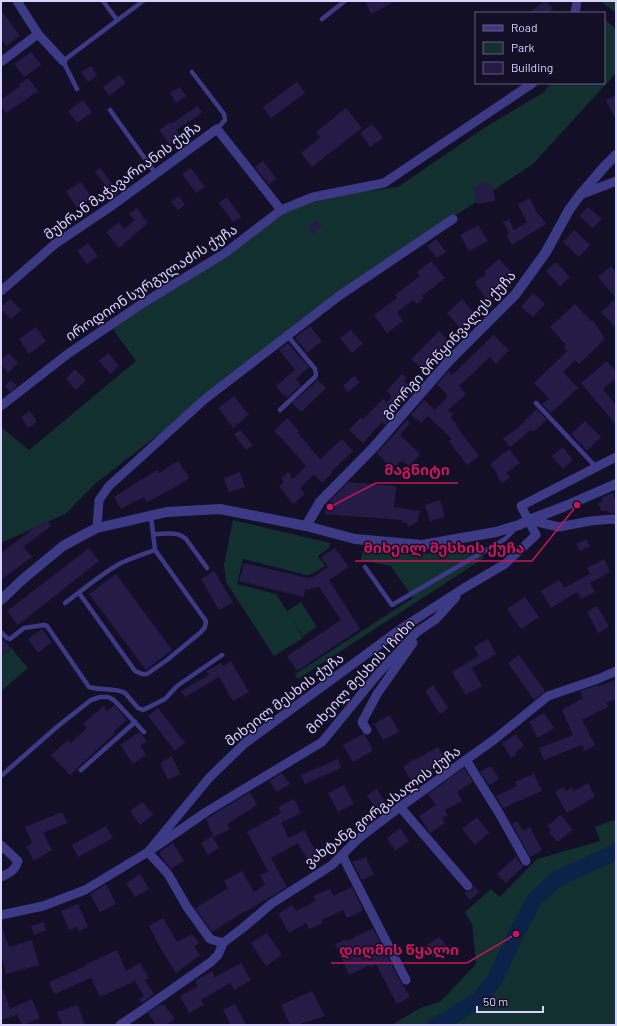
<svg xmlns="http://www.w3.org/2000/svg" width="617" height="1026" viewBox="0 0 617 1026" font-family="Barlow,'Noto Sans Georgian',sans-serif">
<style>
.green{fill:#12302f}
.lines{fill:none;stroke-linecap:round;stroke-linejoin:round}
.river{stroke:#0c2248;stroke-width:16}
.building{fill:#241b47}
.service{stroke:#3d3a85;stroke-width:4.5}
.minor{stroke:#3d3a85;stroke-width:9}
.tertiary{stroke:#3d3a85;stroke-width:10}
.labels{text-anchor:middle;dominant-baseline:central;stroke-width:3;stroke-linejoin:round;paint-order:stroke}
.street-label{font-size:14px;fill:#d9d4ff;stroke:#130f26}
.leader{fill:none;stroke:#c2185b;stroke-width:1.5}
.callout-dot{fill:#c2185b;stroke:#130f26;stroke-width:1.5}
.callout-label{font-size:15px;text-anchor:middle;font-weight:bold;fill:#c2185b;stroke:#130f26;stroke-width:3;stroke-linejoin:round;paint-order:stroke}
</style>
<rect width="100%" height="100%" fill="#130f26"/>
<!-- green -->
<g class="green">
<path d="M600 1H616V13Z"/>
<path d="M604 19 616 29V73L533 164 361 278 96 483 65 514 1 543V427L29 450 136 361 112 328 304 199 398 187 484 128 544 92 551 83H604Z"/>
<path d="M233 520 330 543V547L318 556 325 566 312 574 306 575 243 559 237 584 276 594 287 611 301 602 317 627 303 636 293 620 303 638 274 656 226 582 224 565Z"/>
<path d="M474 544 484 558 298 679 295 674 413 598 391 566 361 560 363 549 391 554H422L453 551Z"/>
<path d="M11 648 28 668 1 691V657Z"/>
<path d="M616 819V1025H392L420 1008 440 1002 476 964 472 924 465 912 491 889 500 897 537 859 600 841 595 827Z"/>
</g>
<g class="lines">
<!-- river -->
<path class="river" d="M436 1025 451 1017 479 999 494 981 516 934 535 899 557 879 616 852"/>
</g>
<!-- building -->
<g class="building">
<path d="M365 1H396L371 14Z"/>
<path d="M545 1H547L553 9 547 13H529Z"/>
<path d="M1 10 20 36 6 46 1 39Z"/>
<path d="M31 52 41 65 24 77 14 64Z"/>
<path d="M91 66 97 76 88 82 81 72Z"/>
<path d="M119 75 126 83 109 96 103 87Z"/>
<path d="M28 78 38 91 6 113 1 106V100L20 86 19 84Z"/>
<path d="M297 82 305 93 271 118 263 107Z"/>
<path d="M180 87 186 96 176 103 170 93Z"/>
<path d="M616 95V120L606 100Z"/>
<path d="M83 100 92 112 77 123 68 111Z"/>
<path d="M198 106 202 113 176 130 181 137 170 145 159 130 170 122 171 124Z"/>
<path d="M346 108 362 128 312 167 301 153 320 138 316 132Z"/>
<path d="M372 124 383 138 370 147 360 133Z"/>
<path d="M263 161 276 178 269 185 255 167Z"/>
<path d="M100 168 119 193 114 197 95 172Z"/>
<path d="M191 168 205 187 196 193 182 174Z"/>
<path d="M81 182 92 198 77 208 66 191Z"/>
<path d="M487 183V185L492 184 495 201 477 204 474 187H476V185Z"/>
<path d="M179 196 185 205 178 210 171 202Z"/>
<path d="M227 197 241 217 233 222 219 203Z"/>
<path d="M530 198 538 215 539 214 546 224 512 245 506 235 509 233 503 222 509 219 514 230 527 222 518 204Z"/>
<path d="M588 207 602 219 593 228 579 216Z"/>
<path d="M137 208 148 223 119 248 106 232 119 222 124 229 135 220 129 214Z"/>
<path d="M317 220 322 227 312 234 308 227Z"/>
<path d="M478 225 488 241 469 251 460 235Z"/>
<path d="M574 230 590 245 579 257 563 242Z"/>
<path d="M436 239 446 252 437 258 427 246Z"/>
<path d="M88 243 98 256 87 264 77 251Z"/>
<path d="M499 259 514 275 496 292 497 294 487 301 475 282 487 274 484 272Z"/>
<path d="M431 261 445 278 422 296 424 298 417 304 413 300 397 312 403 321 387 333 374 315 397 298 395 295 420 276 417 272Z"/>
<path d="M556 262 570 277 560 286 546 271Z"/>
<path d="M611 266 616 272V298L598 277Z"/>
<path d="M533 293 545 304 533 317 521 307Z"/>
<path d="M616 298V328L601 312Z"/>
<path d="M10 299 21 310 11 319 1 309V307Z"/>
<path d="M462 299 478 317 463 331 447 313Z"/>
<path d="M575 304 592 322 593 320 605 339 579 364 575 360 563 372 578 388 551 413 542 404 549 398 534 383 567 351 564 348 566 345 550 327Z"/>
<path d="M310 326 322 341 307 353 295 338Z"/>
<path d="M36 327 46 341 29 354 19 339Z"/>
<path d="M351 330 363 344 352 353 340 338Z"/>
<path d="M439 331 448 341 433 356 437 360 431 366 429 364 423 370 411 359Z"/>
<path d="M493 335 509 350 496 364 490 357 459 386 466 394 448 410 453 415 451 418 457 424 456 426 479 456 467 465 449 441 452 439 428 416 421 423 411 415 424 400 435 410 448 396 437 384 449 371 452 375 480 348Z"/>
<path d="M288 343 309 367 296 379 301 385 287 398 285 395 284 396 276 386 295 370 279 350Z"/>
<path d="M9 353 18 363 8 373 1 365V360Z"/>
<path d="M108 353 119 366 110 374 99 361Z"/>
<path d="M607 361 616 372V378L603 389 616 405V425L581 383Z"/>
<path d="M75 369 86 380 76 390 66 379Z"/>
<path d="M402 374 407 378 404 381 414 390 396 410 397 411 385 425 382 422 363 443 349 430 361 417 363 419 383 399 387 402 392 396 387 391Z"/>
<path d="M354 376 360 382 348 392 343 386Z"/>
<path d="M11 380 17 386 10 392 5 386Z"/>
<path d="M318 380 326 388 301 412 292 403Z"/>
<path d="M234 396 249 415 233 428 218 408Z"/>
<path d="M537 409 547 420 533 432 531 430 510 447 503 439 525 422 524 421Z"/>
<path d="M30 411 37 422 28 428 21 417Z"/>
<path d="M287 418 299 431 297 432 320 459 342 439 353 451 332 471 333 472 322 483 314 474 300 488 305 494 293 504 279 486 284 482 281 478 288 472 293 479 306 466 286 443 274 431Z"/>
<path d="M407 420 410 423 400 435 420 454 409 467 402 461 392 469 377 453Z"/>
<path d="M585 421 601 437 587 451 571 434Z"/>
<path d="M240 430 253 445 246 450 234 434Z"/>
<path d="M563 447 573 460 563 469 552 456Z"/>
<path d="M509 449 520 463 506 473 510 477 502 483 497 476 498 475 490 464Z"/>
<path d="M178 461 189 478 174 488 147 502 144 497 135 502V501L121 509 114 497 157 470 159 473Z"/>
<path d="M240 472 245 487 229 492 224 478Z"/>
<path d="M348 482 396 486 394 507 420 511 417 522 408 527V523L401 522 402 520 325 514 326 505Z"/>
<path d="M613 493 616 503V513H609L608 511H601L598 503 603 502 601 498Z"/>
<path d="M440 500 445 517 430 521 425 505Z"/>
<path d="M46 519 51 526 23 547 32 557 1 580V553Z"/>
<path d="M586 539 590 546 580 551 576 544Z"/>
<path d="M89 548 99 561 18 625 7 611Z"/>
<path d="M335 548 349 567 329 580 360 629 297 671 287 656 341 620 319 587 305 590 304 597 239 581 244 563 308 578 313 577 328 567 321 557Z"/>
<path d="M604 559 610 572 590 583 595 592 581 599 577 592 551 608 541 591 559 580 564 588 590 574 587 568Z"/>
<path d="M214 571 233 602 219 610 201 579Z"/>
<path d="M116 574 172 650 146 670 89 594Z"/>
<path d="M525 597 539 617 521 629 507 609Z"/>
<path d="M597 606 609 627 598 633 587 612Z"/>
<path d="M42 629 52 642 38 653 28 639Z"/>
<path d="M1 637 11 648 1 656Z"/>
<path d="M488 639 496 654 472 668 482 686 466 695 452 672 479 656 474 647Z"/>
<path d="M519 655 545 691 534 700 508 663Z"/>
<path d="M231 661 249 692 233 701 219 677 185 697 181 691 209 675 206 671 221 663 223 666Z"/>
<path d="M616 680V699L607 703 608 707 582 720 595 745 585 751 582 745 544 760 539 748 573 735 562 710 583 698 580 691 599 685V686Z"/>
<path d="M433 685 448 708 440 714 425 691Z"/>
<path d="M114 705 127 720 114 731 115 733 70 775 51 755 68 740 71 743 87 728 83 724 103 706 107 711Z"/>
<path d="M158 708 185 743 175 751 148 716Z"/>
<path d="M544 713 554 728 538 738 529 722Z"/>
<path d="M390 715 399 732 383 740 374 724Z"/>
<path d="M139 732 143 736 147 741 140 746 146 755 133 764 120 745Z"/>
<path d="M363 734 365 735 372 748V751L353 762 343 745Z"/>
<path d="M516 734 524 746 516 752 517 754 511 758 502 743Z"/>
<path d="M438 747 446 761 430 770 429 768 411 780 403 767 414 759 415 760Z"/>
<path d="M172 756 180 774 168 780 160 763Z"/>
<path d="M338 759 341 768 305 784 301 775Z"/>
<path d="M491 766 499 779 489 785 480 772Z"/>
<path d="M464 768 473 782 457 792 462 801 445 810 448 815 442 818 445 823 430 833 419 816 436 805 428 794Z"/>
<path d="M282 773 290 784 277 792 269 781Z"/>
<path d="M534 774 542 791 503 808 496 796 517 786 515 782Z"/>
<path d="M588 783 595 797 567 813 555 792 563 787 566 791 572 788 574 791Z"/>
<path d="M344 785 354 804 338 812 328 793Z"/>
<path d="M377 789 388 807 378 813 367 795Z"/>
<path d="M250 792 257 805 227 824 230 829 214 837 206 819Z"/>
<path d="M294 799 301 813 281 823 289 838 304 830 320 859 310 865 298 843 271 858 287 887 245 912V911L212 932 195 908 228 888 224 881 242 871 254 892 265 885 260 875 268 871 247 832 281 813 278 807Z"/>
<path d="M143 802 153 815 140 825 130 811Z"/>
<path d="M62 812 67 823 43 833 52 850 34 861 26 847 32 843 25 827Z"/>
<path d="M561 815 573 830 557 842 549 832 551 830 547 826Z"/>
<path d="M477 817 489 833 475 845 462 829Z"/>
<path d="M517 821 523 831 530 827 542 850 530 857 512 824Z"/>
<path d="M106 826 113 838 78 857 72 845Z"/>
<path d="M400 828 409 841 395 851 387 838Z"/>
<path d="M212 836 219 848 208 855 201 843Z"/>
<path d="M173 843 184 861 171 869 164 861 159 852Z"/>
<path d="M516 856 521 864 524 866 506 883 497 874Z"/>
<path d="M366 857 374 875 362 880 352 862Z"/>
<path d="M140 874 149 889 135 897 126 883Z"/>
<path d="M106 884 116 904 100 912 90 894Z"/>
<path d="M474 886 479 892 470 900 464 893 466 892 472 891Z"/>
<path d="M352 887 363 910 347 918 343 910 322 920 323 923 309 929 306 923 289 933 278 914 292 905 296 911 316 901 313 896 330 889 333 896Z"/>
<path d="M78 904 88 927 79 931 77 927 69 930 61 911Z"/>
<path d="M163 918 177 942 192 934 199 943 194 946 200 955 176 973 162 951 149 926Z"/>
<path d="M44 922 46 930 34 935 31 926Z"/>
<path d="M1 927H2L9 947 32 940 39 965 6 974 1 956Z"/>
<path d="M373 928 401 983 403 985 410 997 397 1004 376 964 371 967 370 965 349 975 335 944 346 939 347 941Z"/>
<path d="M267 933 282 955 266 966 251 943Z"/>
<path d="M439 937 447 946 433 957 424 947Z"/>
<path d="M117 950 126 971 140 963 149 978 145 980 154 994 142 1003 139 999 144 996 135 981 100 997 91 978 54 994 49 982 86 966 85 965Z"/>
<path d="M241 963 251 980 234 990 230 983 201 1000 204 1005 189 1013 180 996 198 986 195 981 212 971 215 977Z"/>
<path d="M1 987H2L10 1009 32 999 40 1018 24 1025H22L17 1015 1 1020Z"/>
<path d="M312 991 325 1016 297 1025H290L281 1005Z"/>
<path d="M161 1004 162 1006 164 1004 175 1019 167 1025H156L148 1013Z"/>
<path d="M235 1004 246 1025H231L223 1010Z"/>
<path d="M78 1005 85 1025H62L57 1012Z"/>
</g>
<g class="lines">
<!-- service -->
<g class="service">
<path d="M103 1 117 20"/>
<path d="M322 19 345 1"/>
<path d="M192 72 224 114 225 120 217 129"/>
<path d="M77 89 63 61 143 1"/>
<path d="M110 110 156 174"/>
<path d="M536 403 596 467"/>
<path d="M280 410 315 377 316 375 315 369 287 335"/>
<path d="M154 534C166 534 177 531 186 539L207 568"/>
<path d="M365 567 392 605 505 539 515 529"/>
<path d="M79 593 135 671 142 674H147L167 660 201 632 205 627 206 621 155 550"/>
<path d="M65 603C84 589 101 574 121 563 131 558 144 554 155 550L151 516"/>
<path d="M1 632 7 638 10 639 24 628 44 625 47 626 89 687C101 691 115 687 125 693L138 708 143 710 165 699 177 686 222 655"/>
<path d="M81 770 135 722"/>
<path d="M1 776 58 726 91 700 100 697H108L114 700 144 732"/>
</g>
<!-- minor -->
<g class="minor">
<path d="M17 1 38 34 63 61"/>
<path d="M575 13 577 1"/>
<path d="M1 62 38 34"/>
<path d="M580 195 616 181"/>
<path d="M1 291 55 244 110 207 217 129 281 210"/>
<path d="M1 406 69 353 140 305 225 253 281 210 313 197 384 183 533 83"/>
<path d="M529 520 559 527 590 521 613 519 616 520"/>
<path d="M97 528 99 500 109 486 205 399 339 296 453 219"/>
<path d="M367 730 362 722 377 694 413 643"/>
<path d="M466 760 499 813 526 861"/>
<path d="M400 807 468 886"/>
<path d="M1 845 18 861C15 871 9 873 1 877"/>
<path d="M342 855 406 980"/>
<path d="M1 915 43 906 85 890 148 852 209 778 244 744 402 628 464 588 505 564 536 535 521 506 616 457"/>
<path d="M223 943 210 939 187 907 168 874 148 852 180 830 206 812 322 742 377 675 417 632 436 619 456 597"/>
<path d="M120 1025 141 1011 211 962 218 955 223 943 244 927 271 904 332 865 358 839 400 807 495 739 548 696 598 679 616 671"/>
</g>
<!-- tertiary -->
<g class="tertiary">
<path d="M306 526 320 502 374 447 448 362 515 295 546 252 569 210 580 195 604 167 616 155"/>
<path d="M1 600 22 580 63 546 87 533 97 528 167 512 220 509 306 526 355 539 422 545 496 532 519 525 529 520 563 507 616 484"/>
</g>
</g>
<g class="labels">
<!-- street labels -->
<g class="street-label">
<text transform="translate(122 180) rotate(-36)">მუხრან მაჭავარიანის ქუჩა</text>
<text transform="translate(151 282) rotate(-33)">იროდიონ სურგულაძის ქუჩა</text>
<text transform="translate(448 344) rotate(-48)">გიორგი ბრწყინვალეს ქუჩა</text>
<text transform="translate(360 676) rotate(-47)">მიხეილ მესხის I ჩიხი</text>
<text transform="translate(284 699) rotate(-37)">მიხეილ მესხის ქუჩა</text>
<text transform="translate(382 806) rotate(-37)">ვახტანგ გორგასალის ქუჩა</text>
</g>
</g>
<!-- callouts -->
<path class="leader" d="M330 507L376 483H458M577 505L532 561H355M516 934L467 963H331"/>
<g class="callout-dot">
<circle cx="330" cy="507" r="4"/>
<circle cx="577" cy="505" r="4"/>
<circle cx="516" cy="934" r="4"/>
</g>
<g class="callout-label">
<text x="417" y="475">მაგნიტი</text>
<text x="444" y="553">მიხეილ მესხის ქუჩა</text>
<text x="399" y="955">დიღმის წყალი</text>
</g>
<!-- border -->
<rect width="617" height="1026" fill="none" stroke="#d9d4ff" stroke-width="4"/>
<!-- legend -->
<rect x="475" y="12" width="130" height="72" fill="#130f26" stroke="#625e7d"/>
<rect x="483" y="25" width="20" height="6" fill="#3d3a85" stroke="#625e7d"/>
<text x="511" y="32" font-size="12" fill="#d9d4ff">Road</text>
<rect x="483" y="42" width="20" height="12" fill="#12302f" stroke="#625e7d"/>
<text x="511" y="52" font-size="12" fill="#d9d4ff">Park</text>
<rect x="483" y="62" width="20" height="12" fill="#241b47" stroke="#625e7d"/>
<text x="511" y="72" font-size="12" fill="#d9d4ff">Building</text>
<!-- scale -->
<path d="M477 1006v6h66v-6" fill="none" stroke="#d9d4ff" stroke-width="2"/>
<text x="483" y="1006" font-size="12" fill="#d9d4ff" stroke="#130f26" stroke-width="3" paint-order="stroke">50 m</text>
</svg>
